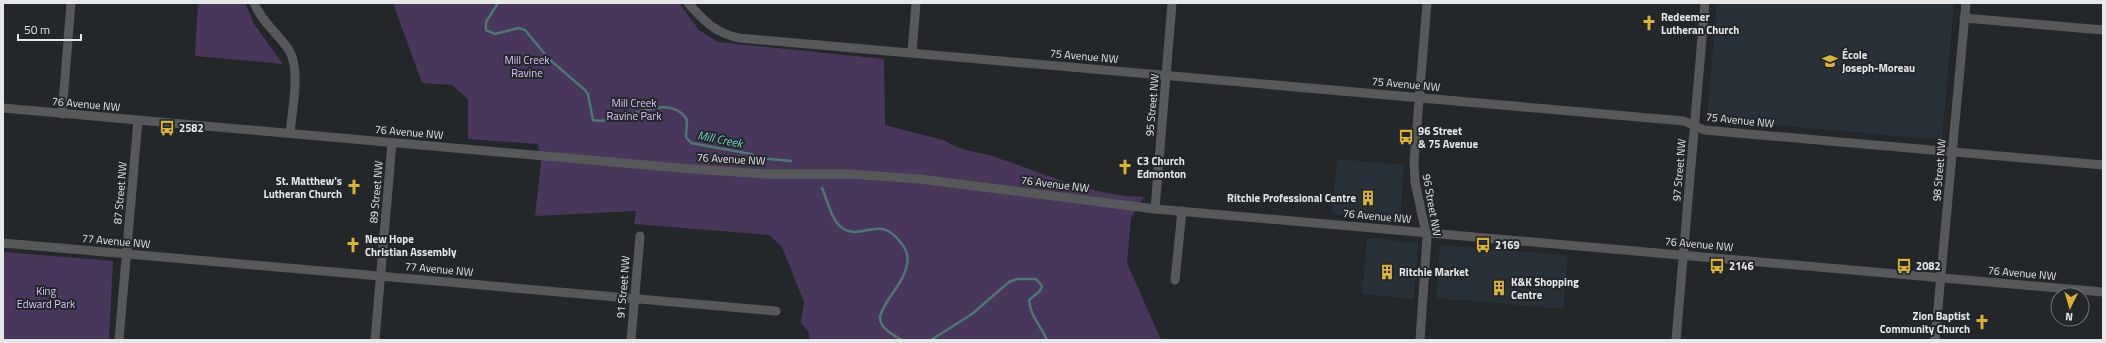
<svg xmlns="http://www.w3.org/2000/svg" width="2106" height="343" viewBox="0 0 2106 343" font-family="'Titillium Web',sans-serif">
<style>
.built{fill:#283138}
.green{fill:#48375a}
.lines{fill:none;stroke-linecap:round;stroke-linejoin:round}
.stream{stroke:#4e7773;stroke-width:2.5}
.minor{stroke:#57585a;stroke-width:9}
.labels{text-anchor:middle;dominant-baseline:central;stroke-width:4;stroke-linejoin:round;paint-order:stroke}
.poi-label{font-size:11px;font-weight:bold;fill:#e5e7e9;stroke:#24272a;text-anchor:start}
.street-label{font-size:11px;fill:#e5e7e9;stroke:#24272a}
.park-label{font-size:11px;fill:#dec3fc;stroke:#24272a}
.water-label{font-size:12px;font-style:italic;fill:#6dd8c8;stroke:#24272a}
</style>
<rect width="100%" height="100%" fill="#24272a"/>
<!-- built -->
<g class="built">
<path d="M1717 3H1954L1942 140 1707 119Z"/>
<path d="M1337 159 1404 165 1400 220 1332 214Z"/>
<path d="M1367 238 1418 243 1414 299 1362 294Z"/>
<path d="M1440 245 1568 255 1563 309 1436 298Z"/>
</g>
<!-- green -->
<g class="green">
<path d="M198 3H245L254 24 283 64 195 56Z"/>
<path d="M393 3H679L699 30 718 42 884 59 885 125 946 141C959 151 976 151 992 156 1041 172 1091 196 1144 197L1131 218 1127 263 1161 340H810L808 331 801 323 804 302 782 247 769 235 634 224 636 211 535 216 541 164 538 144 468 139V99L452 85 422 83Z"/>
<path d="M3 252 113 261 109 340H3Z"/>
</g>
<g class="lines">
<!-- stream -->
<g class="stream">
<path d="M498 3 486 22V30L495 34 518 28 525 30 549 59 585 90 588 94 593 120C620 127 668 88 687 120L686 137 691 143 751 154 759 158 791 161"/>
<path d="M822 188C827 199 831 219 841 227 862 243 878 212 901 243 906 249 909 257 907 265 903 285 886 297 880 316 879 328 892 334 902 340"/>
<path d="M931 340 972 314 1009 282 1017 279H1036L1042 286 1040 291 1029 300C1030 316 1041 326 1047 340"/>
</g>
<!-- minor -->
<g class="minor">
<path d="M254 3C262 22 278 34 289 50 301 70 292 110 290 133"/>
<path d="M688 3C703 20 715 33 739 38L1684 121 1704 130 2103 165"/>
<path d="M1964 18 2103 30"/>
<path d="M912 52 916 3"/>
<path d="M3 108 680 168 765 174H849L919 179 1155 209 2103 292"/>
<path d="M62 114 71 3"/>
<path d="M1155 209 1172 3"/>
<path d="M3 243 776 311"/>
<path d="M1175 280 1182 211"/>
<path d="M119 340 138 120"/>
<path d="M375 340 392 143"/>
<path d="M631 340 640 236"/>
<path d="M1420 340 1427 238 1415 182 1414 162 1427 3"/>
<path d="M1676 340 1705 3"/>
<path d="M1935 340 1966 3"/>
</g>
</g>
<!-- icons -->
<defs>
<symbol id="church-bare" viewBox="-9 -9 18 18"><path d="M-1.2-6h2.4v3.5h3.3v2.4h-3.3V6h-2.4V-.1h-3.3v-2.4h3.3Z" fill="#dcb233" stroke="#24272a" stroke-width="2.5" paint-order="stroke"/></symbol>
<symbol id="school-bare" viewBox="-9 -9 18 18"><path d="M0-5L7-2L0 1L-7-2ZM-4 1L0 2.5L4 1V4Q0 6-4 4Z" fill="#dcb233" stroke="#24272a" stroke-width="2.5" paint-order="stroke"/></symbol>
<symbol id="bus-bare" viewBox="-9 -9 18 18"><path d="M-5-6H5V4H4V6H2V4H-2V6H-4V4H-5ZM-3.5-4V0h7V-4ZM-3.5 1.2v1.5H-2V1.2ZM2 1.2v1.5H3.5V1.2Z" fill="#dcb233" stroke="#24272a" stroke-width="2.5" paint-order="stroke"/></symbol>
<symbol id="building-bare" viewBox="-9 -9 18 18"><path d="M-4-6H4V6H1V3H-1V6H-4ZM-2.5-4.3h1.7v1.8h-1.7ZM.8-4.3h1.7v1.8H.8ZM-2.5-1h1.7V.8h-1.7ZM.8-1h1.7V.8H.8Z" fill="#dcb233" stroke="#24272a" stroke-width="2.5" paint-order="stroke"/></symbol>
</defs>
<g fill-rule="evenodd">
<use href="#church-bare" x="1638" y="12" width="22" height="22"/>
<use href="#school-bare" x="1819" y="50" width="22" height="22"/>
<use href="#bus-bare" x="156" y="117" width="22" height="22"/>
<use href="#bus-bare" x="1395" y="126" width="22" height="22"/>
<use href="#church-bare" x="1114" y="156" width="22" height="22"/>
<use href="#church-bare" x="343" y="176" width="22" height="22"/>
<use href="#building-bare" x="1357" y="187" width="22" height="22"/>
<use href="#church-bare" x="342" y="234" width="22" height="22"/>
<use href="#bus-bare" x="1472" y="234" width="22" height="22"/>
<use href="#bus-bare" x="1706" y="255" width="22" height="22"/>
<use href="#bus-bare" x="1893" y="255" width="22" height="22"/>
<use href="#building-bare" x="1376" y="261" width="22" height="22"/>
<use href="#building-bare" x="1488" y="277" width="22" height="22"/>
<use href="#church-bare" x="1971" y="311" width="22" height="22"/>
</g>
<g class="labels">
<!-- poi labels -->
<g class="poi-label">
<text x="1661" y="17">Redeemer<tspan x="1661" dy="13">Lutheran Church</tspan></text>
<text x="1842" y="55">École<tspan x="1842" dy="13">Joseph-Moreau</tspan></text>
<text x="179" y="128">2582</text>
<text x="1418" y="131">96 Street<tspan x="1418" dy="13">&amp; 75 Avenue</tspan></text>
<text x="1137" y="161">C3 Church<tspan x="1137" dy="13">Edmonton</tspan></text>
<text x="342" y="181" text-anchor="end">St. Matthew's<tspan x="342" dy="13">Lutheran Church</tspan></text>
<text x="1356" y="198" text-anchor="end">Ritchie Professional Centre</text>
<text x="365" y="239">New Hope<tspan x="365" dy="13">Christian Assembly</tspan></text>
<text x="1495" y="245">2169</text>
<text x="1729" y="266">2146</text>
<text x="1916" y="266">2082</text>
<text x="1399" y="272">Ritchie Market</text>
<text x="1511" y="282">K&amp;K Shopping<tspan x="1511" dy="13">Centre</tspan></text>
<text x="1970" y="316" text-anchor="end">Zion Baptist<tspan x="1970" dy="13">Community Church</tspan></text>
</g>
<!-- street labels -->
<g class="street-label">
<text transform="translate(1084 56) rotate(5)">75 Avenue NW</text>
<text transform="translate(1406 84) rotate(5)">75 Avenue NW</text>
<text transform="translate(86 104) rotate(5)">76 Avenue NW</text>
<text transform="translate(1152 105) rotate(-85)">95 Street NW</text>
<text transform="translate(1740 120) rotate(6)">75 Avenue NW</text>
<text transform="translate(409 132) rotate(5)">76 Avenue NW</text>
<text transform="translate(731 159) rotate(3)">76 Avenue NW</text>
<text transform="translate(1679 170) rotate(-85)">97 Street NW</text>
<text transform="translate(1939 170) rotate(-85)">98 Street NW</text>
<text transform="translate(1055 184) rotate(7)">76 Avenue NW</text>
<text transform="translate(376 192) rotate(-85)">89 Street NW</text>
<text transform="translate(120 193) rotate(-85)">87 Street NW</text>
<text transform="translate(1432 205) rotate(80)">96 Street NW</text>
<text transform="translate(1377 216) rotate(5)">76 Avenue NW</text>
<text transform="translate(116 241) rotate(5)">77 Avenue NW</text>
<text transform="translate(1699 244) rotate(5)">76 Avenue NW</text>
<text transform="translate(439 269) rotate(5)">77 Avenue NW</text>
<text transform="translate(2022 273) rotate(5)">76 Avenue NW</text>
<text transform="translate(623 287) rotate(-85)">91 Street NW</text>
</g>
<!-- park labels -->
<g class="park-label">
<text x="527" y="60">Mill Creek<tspan x="527" dy="13">Ravine</tspan></text>
<text x="634" y="103">Mill Creek<tspan x="634" dy="13">Ravine Park</tspan></text>
<text x="46" y="291">King<tspan x="46" dy="13">Edward Park</tspan></text>
</g>
<!-- water labels -->
<g class="water-label">
<text transform="translate(720 139) rotate(11)">Mill Creek</text>
</g>
</g>
<!-- border -->
<rect width="2106" height="343" fill="none" stroke="#e5e7e9" stroke-width="8"/>
<!-- north arrow -->
<g transform="translate(2070 307) rotate(185)"><circle r="19" fill="#24272a" stroke="#717476"/>
<path d="M0-3L7 15L0 10L-7 15Z" fill="#dcb233"/>
<text y="-6" font-size="11" font-weight="bold" text-anchor="middle" fill="#e5e7e9">N</text>
</g>
<!-- scale -->
<path d="M18 34v6h63v-6" fill="none" stroke="#e5e7e9" stroke-width="2"/>
<text x="24" y="34" font-size="12" fill="#e5e7e9" stroke="#24272a" stroke-width="3" paint-order="stroke">50 m</text>
</svg>
